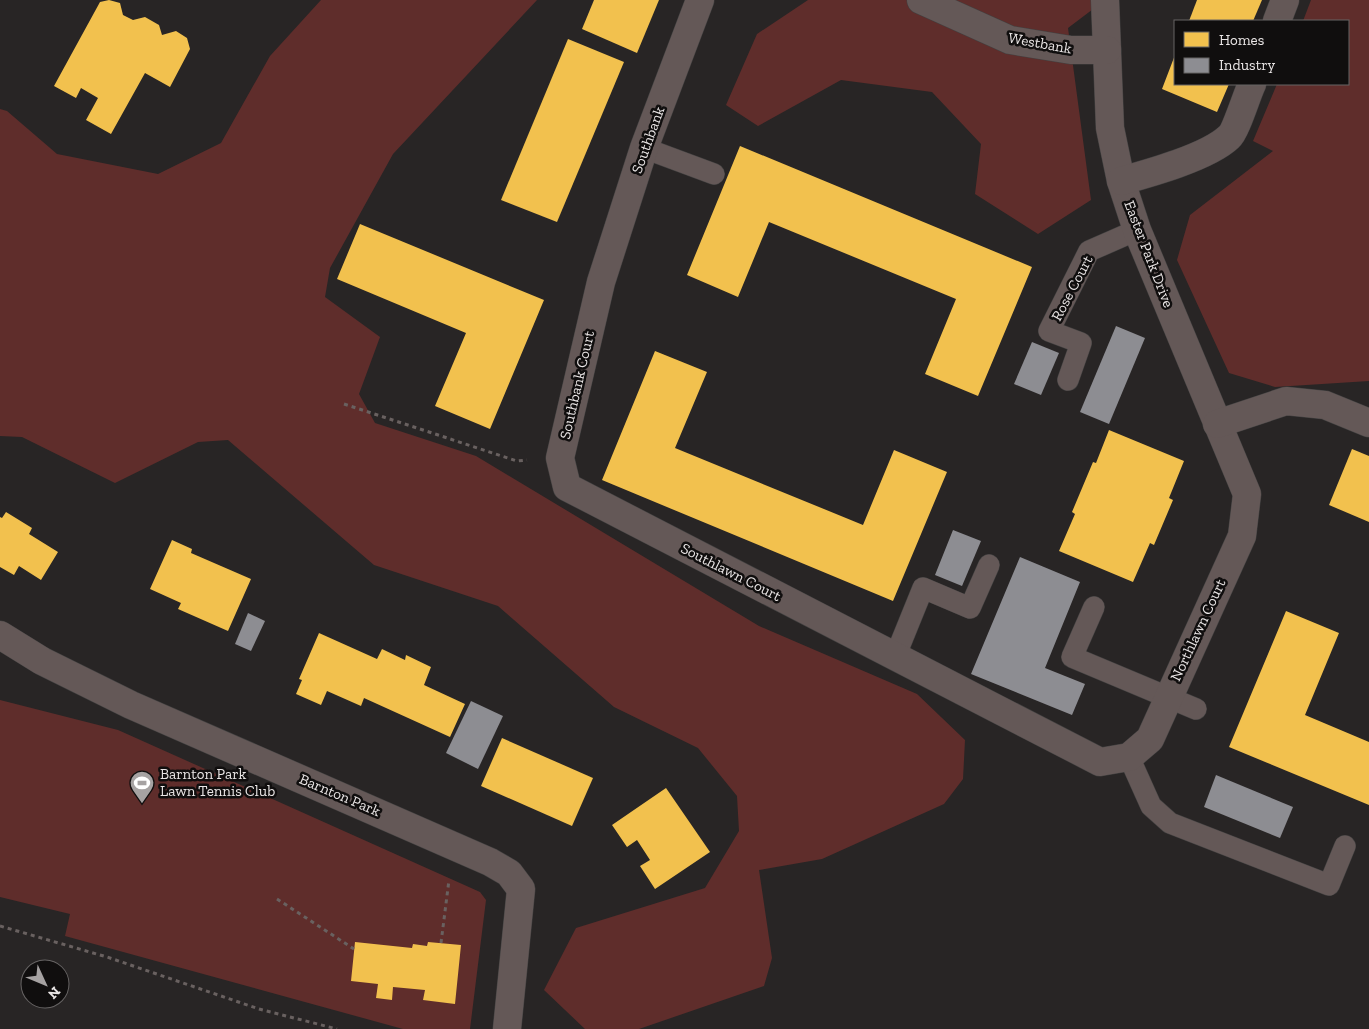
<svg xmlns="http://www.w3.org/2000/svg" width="1369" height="1029" viewBox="0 0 1369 1029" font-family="'Zilla Slab',serif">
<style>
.green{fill:#5f2d2b}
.homes{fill:#f2c14e}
.industry{fill:#8d8d92}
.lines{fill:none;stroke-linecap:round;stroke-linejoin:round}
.service-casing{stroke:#424141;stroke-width:22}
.minor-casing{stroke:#424141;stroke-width:29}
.path{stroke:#696160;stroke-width:3;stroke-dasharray:4 4;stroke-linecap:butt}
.service{stroke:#645857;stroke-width:21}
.minor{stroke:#645857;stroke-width:28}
.labels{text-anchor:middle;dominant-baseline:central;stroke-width:5;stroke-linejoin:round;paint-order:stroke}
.street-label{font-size:15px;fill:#eae6e6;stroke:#100e0e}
.poi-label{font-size:15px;fill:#eae6e6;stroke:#100e0e;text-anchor:start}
</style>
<rect width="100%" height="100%" fill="#282525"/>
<!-- green -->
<g class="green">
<path d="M321 0H537L393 154 330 268 325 297 380 337 359 394 375 423 476 456 759 626 917 694 965 740 963 779 944 804 822 859 759 870 772 958 764 986 639 1029H585L544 990 576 928 705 888 739 831 737 796 698 748 614 707 498 606 374 565 228 440 198 442 115 483 22 437 0 436V109L7 111 57 154 158 174 221 143 270 56Z"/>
<path d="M808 0H1105L1068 28 1091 200 1038 234 975 194 981 144 932 92 841 80 758 126 726 105 757 34Z"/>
<path d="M1311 0H1369V381L1275 387 1229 373 1177 260 1190 215 1273 151 1253 141 1277 84H1348V21H1303Z"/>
<path d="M0 700 118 730 480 892 486 900 470 1029H403L65 936 70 914 0 897Z"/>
</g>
<!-- homes -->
<g class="homes">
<path d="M109 0 120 3 123 15 133 20 145 17 159 25 162 35 176 31 187 38 190 49 170 87 145 73 111 134 86 120 98 98 81 88 76 98 54 86 100 2Z"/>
<path d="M594 0H659L637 53 582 29Z"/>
<path d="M1197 0H1262L1253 21H1189Z"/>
<path d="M568 39 624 62 557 222 501 200Z"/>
<path d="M1175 55V84H1229L1217 112 1162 89Z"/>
<path d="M740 146 1032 267 978 396 925 374 956 299 769 222 738 297 687 275Z"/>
<path d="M360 224 544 300 490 429 435 406 466 333 337 279Z"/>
<path d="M655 351 707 372 675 448 863 525 894 450 947 472 893 601 602 480Z"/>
<path d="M1109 430 1184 461 1169 498 1173 500 1154 545 1150 543 1133 582 1059 551 1075 514 1072 512 1093 462 1096 463Z"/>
<path d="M1352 449 1369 456V522L1329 505Z"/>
<path d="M6 512 32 528 29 534 58 552 41 580 19 566 14 575 0 567V517L2 518Z"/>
<path d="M172 540 192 549 191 553 251 579 228 631 178 609 181 603 150 589Z"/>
<path d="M1286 611 1339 633 1305 715 1369 742V805L1229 747Z"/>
<path d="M319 633 377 659 382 649 405 660 406 655 431 667 424 685 465 704 450 737 364 698 361 706 327 691 321 705 296 694 302 680 299 679Z"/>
<path d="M502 738 593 778 572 826 481 786Z"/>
<path d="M666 788 710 852 655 889 640 866 650 860 637 840 627 847 612 825Z"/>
<path d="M355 942 412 948 413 944 427 946 428 942 461 945 455 1004 423 1000 425 990 393 987 392 1000 376 998 378 984 351 981Z"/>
</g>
<!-- industry -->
<g class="industry">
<path d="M1116 326 1145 338 1109 424 1080 412Z"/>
<path d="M1032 342 1059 353 1041 395 1014 384Z"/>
<path d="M953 530 981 541 962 586 935 575Z"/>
<path d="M1020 557 1080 582 1045 668 1085 684 1072 715 971 674Z"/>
<path d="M248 613 265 621 251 651 235 644Z"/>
<path d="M471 701 503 716 478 769 446 753Z"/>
<path d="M1216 775 1293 807 1280 838 1204 807Z"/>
</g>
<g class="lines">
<defs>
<g id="service">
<path d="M644 148 714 174"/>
<path d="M1068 380 1081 343 1049 331 1089 251 1137 230"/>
<path d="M1094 607 1072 657 1196 709"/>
<path d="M895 657 923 588 970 608 989 565"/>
<path d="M1129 757 1151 806 1170 823 1329 885 1345 846"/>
</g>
<g id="minor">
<path d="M700 0 644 148 601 282 560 458 567 487 1100 762 1129 757 1150 739 1242 536 1247 494 1137 230 1121 181 1110 128 1105 0"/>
<path d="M921 0 1010 40 1071 50H1107"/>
<path d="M1277 21 1285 0"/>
<path d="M1121 181C1150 173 1208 157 1229 137 1236 131 1247 94 1252 84"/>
<path d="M1217 424 1286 401 1325 405 1369 423"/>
<path d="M0 635 42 661 131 705 490 862 509 873 521 889 507 1029"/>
</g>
</defs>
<!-- service casing -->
<use href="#service" class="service-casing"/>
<!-- minor casing -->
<use href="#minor" class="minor-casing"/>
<!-- path -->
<g class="path">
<path d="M344 404 517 461 527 460"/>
<path d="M277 899 354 949"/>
<path d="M0 926 107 957 259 1009 337 1029"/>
<path d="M441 943 449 880"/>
</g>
<!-- service -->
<use href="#service" class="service"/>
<!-- minor -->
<use href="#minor" class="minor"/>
</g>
<!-- icons -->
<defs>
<symbol id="stadium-pin" viewBox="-11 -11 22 30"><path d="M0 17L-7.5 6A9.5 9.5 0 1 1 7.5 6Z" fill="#a6a2a2" stroke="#100e0e"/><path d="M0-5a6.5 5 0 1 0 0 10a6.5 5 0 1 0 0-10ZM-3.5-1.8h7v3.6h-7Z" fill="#fff"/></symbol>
</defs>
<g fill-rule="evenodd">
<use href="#stadium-pin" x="128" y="769" width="28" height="38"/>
</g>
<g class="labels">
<!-- street labels -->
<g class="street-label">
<text transform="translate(1040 43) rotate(10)">Westbank</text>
<text transform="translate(648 140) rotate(-70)">Southbank</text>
<text transform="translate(1149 254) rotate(69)">Easter Park Drive</text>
<text transform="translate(1072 288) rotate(-62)">Rose Court</text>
<text transform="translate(577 385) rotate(-77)">Southbank Court</text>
<text transform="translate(731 572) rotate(27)">Southlawn Court</text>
<text transform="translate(1198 630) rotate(-65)">Northlawn Court</text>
<text transform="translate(340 795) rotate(23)">Barnton Park</text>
</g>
<!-- poi labels -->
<g class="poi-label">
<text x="160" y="774">Barnton Park<tspan x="160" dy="17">Lawn Tennis Club</tspan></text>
</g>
</g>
<!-- legend -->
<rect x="1174" y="20" width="175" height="65" fill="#100e0e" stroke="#676464"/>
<rect x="1184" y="32" width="25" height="15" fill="#f2c14e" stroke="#676464"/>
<text x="1219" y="45" font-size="15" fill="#eae6e6">Homes</text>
<rect x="1184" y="58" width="25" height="15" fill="#8d8d92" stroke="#676464"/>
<text x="1219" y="70" font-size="15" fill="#eae6e6">Industry</text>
<!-- north arrow -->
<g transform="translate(45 984) rotate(134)"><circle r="24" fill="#100e0e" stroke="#676464"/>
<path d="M0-4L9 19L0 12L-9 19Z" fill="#a6a2a2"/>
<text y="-8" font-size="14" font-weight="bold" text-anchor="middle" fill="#eae6e6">N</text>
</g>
</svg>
